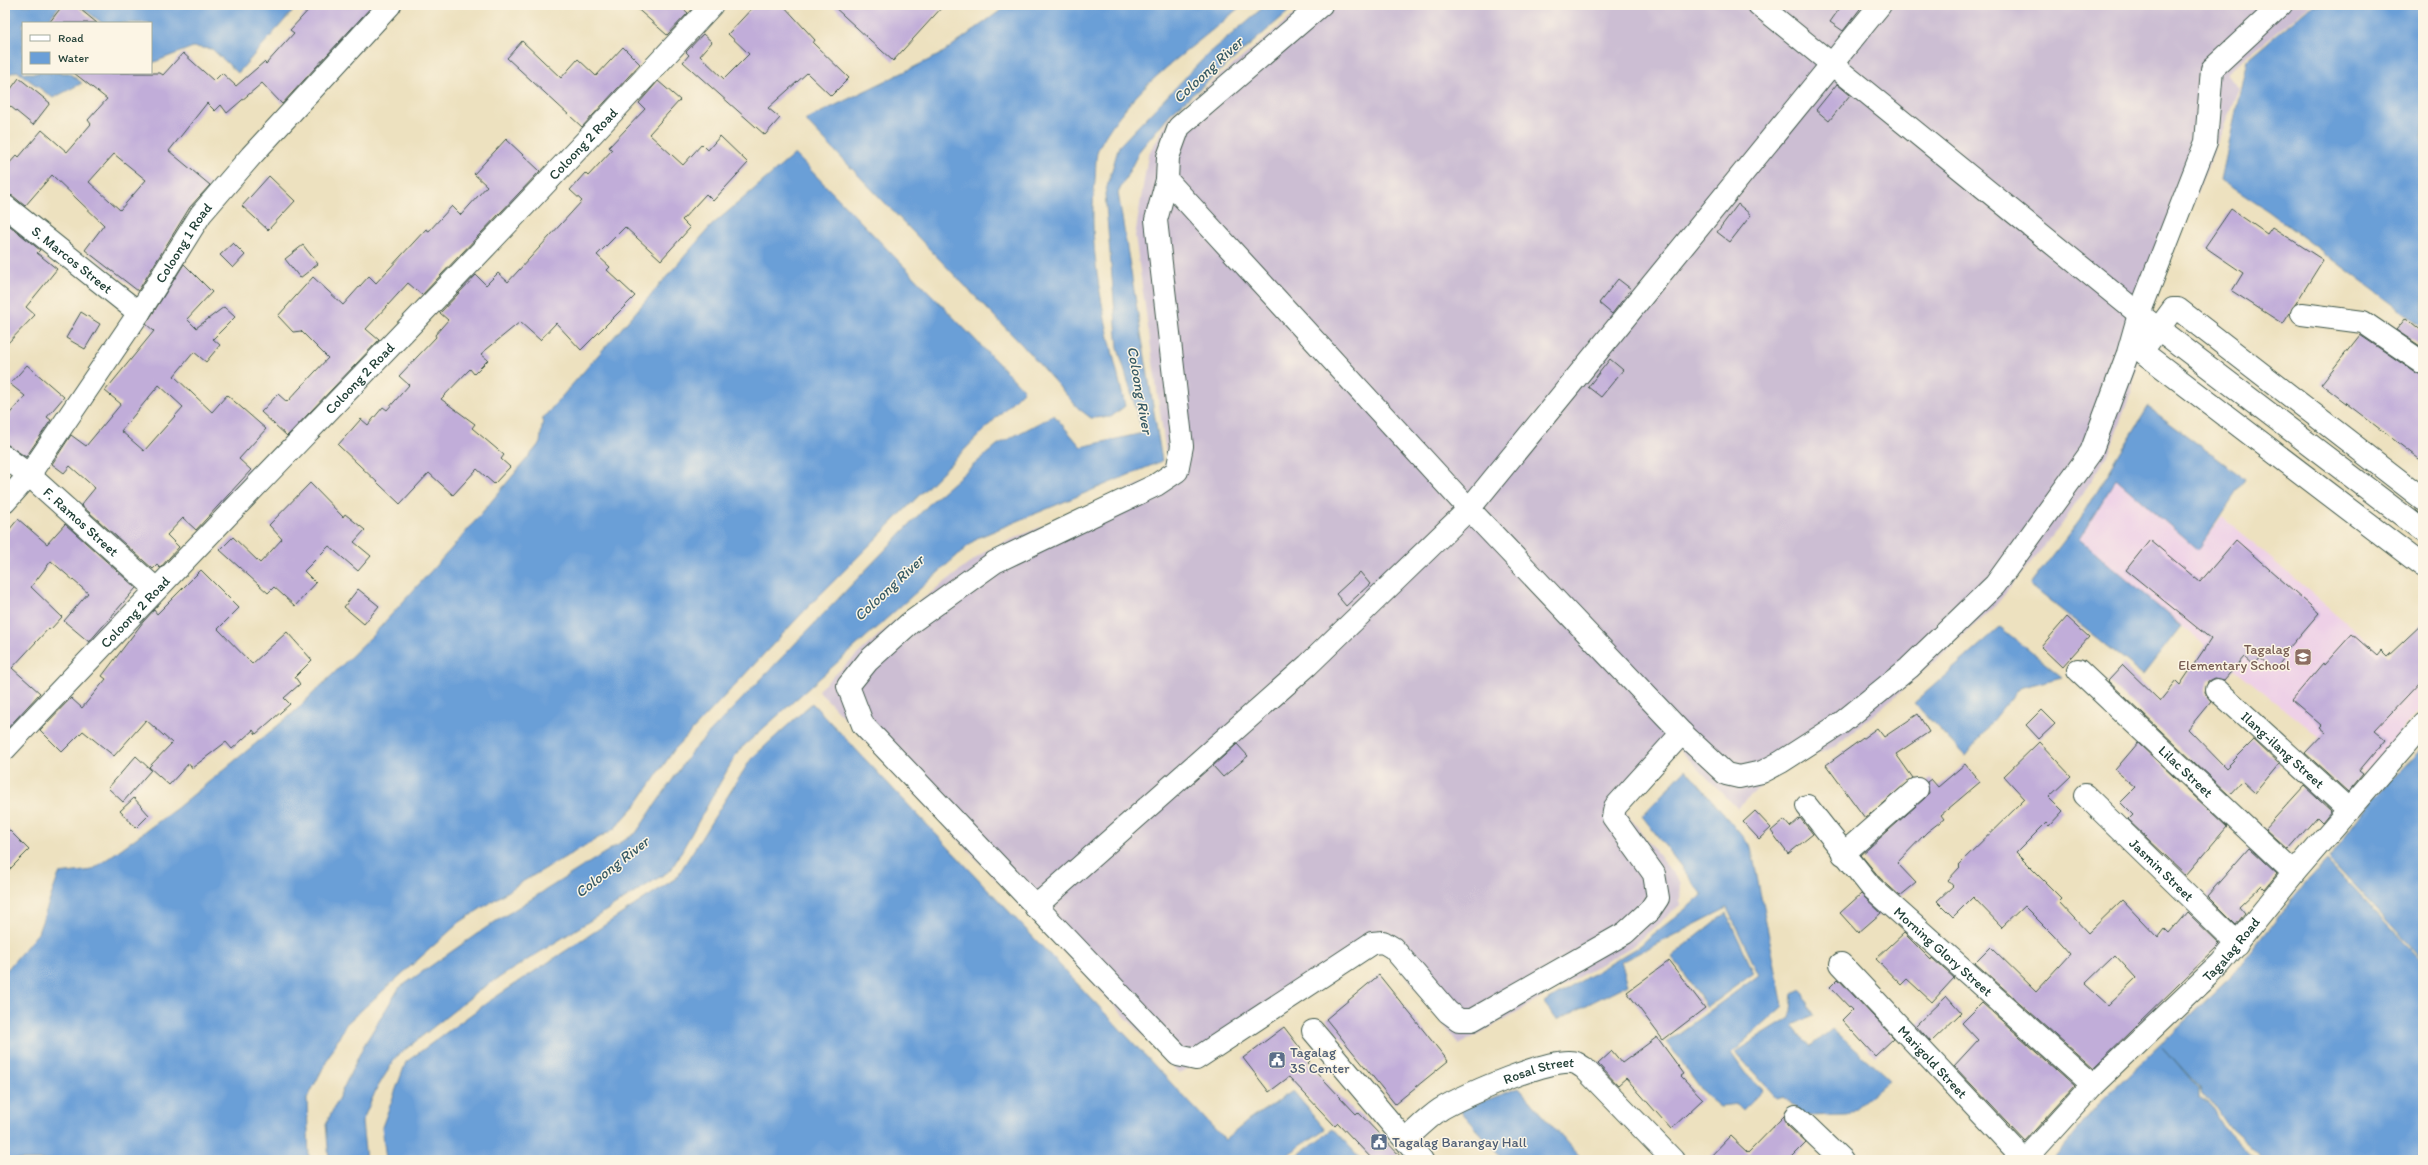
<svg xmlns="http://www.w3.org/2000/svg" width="2428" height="1165" viewBox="0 0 2428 1165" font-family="Itim,sans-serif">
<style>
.built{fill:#eed0e7}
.industrial{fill:#ccbed3}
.water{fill:#6b9fd7;stroke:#456e86}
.building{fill:#c1add9;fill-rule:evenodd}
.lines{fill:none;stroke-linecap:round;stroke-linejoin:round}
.minor-casing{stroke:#3e5649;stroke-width:24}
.minor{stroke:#fff;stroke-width:22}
.labels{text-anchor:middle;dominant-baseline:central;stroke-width:3;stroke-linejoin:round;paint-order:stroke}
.street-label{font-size:14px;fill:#1f3d34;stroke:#fcf5e5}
.education-label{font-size:14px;fill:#785e54;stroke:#fcf5e5;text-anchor:end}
.service-label{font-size:14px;fill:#4e5e75;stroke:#fcf5e5;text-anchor:start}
.water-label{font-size:15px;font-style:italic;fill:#365a65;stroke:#fcf5e5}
</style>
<rect width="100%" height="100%" fill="#fcf5e5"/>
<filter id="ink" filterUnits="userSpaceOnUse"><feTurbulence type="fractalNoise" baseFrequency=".025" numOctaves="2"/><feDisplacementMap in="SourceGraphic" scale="8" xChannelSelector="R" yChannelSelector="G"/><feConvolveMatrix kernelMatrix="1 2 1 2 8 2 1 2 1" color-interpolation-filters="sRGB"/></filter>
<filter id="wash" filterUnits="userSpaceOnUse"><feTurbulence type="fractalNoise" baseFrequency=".012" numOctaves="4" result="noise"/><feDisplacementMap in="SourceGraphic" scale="16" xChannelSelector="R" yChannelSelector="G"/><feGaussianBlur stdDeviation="0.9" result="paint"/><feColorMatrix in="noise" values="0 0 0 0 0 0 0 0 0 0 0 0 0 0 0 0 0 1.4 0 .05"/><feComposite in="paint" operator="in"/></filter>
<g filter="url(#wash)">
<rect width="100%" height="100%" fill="#ede1bf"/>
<!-- built -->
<path class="built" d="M2116 479 2198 549 2222 517 2423 688V705L2366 774 2181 626 2079 539Z"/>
<!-- industrial -->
<path class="industrial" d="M1306 5H2310L2226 73 2239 89 2141 331 2132 390 2107 457 2063 523 1995 606 1913 681 1836 746 1815 755 1788 761 1737 808 1679 749 1624 810 1681 884 1680 905 1631 947 1459 1045 1384 946 1179 1074 818 690 899 617 987 550 1141 484 1159 475 1167 461 1135 236 1148 155 1171 116Z"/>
<!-- water -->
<g class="water">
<path d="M5 5H60L46 23H23V73H69L82 83 53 98 17 71 9 74 5 73Z"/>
<path d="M79 5H298L238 73 212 49 193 47 152 63 151 23H102Z"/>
<path d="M1008 5H1242C1193 49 1131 86 1099 147 1095 155 1096 170 1095 180 1086 257 1108 331 1125 406L1111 417 1091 418 1079 409 1022 345 805 120 941 54Z"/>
<path d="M1266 5H1296L1170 114 1140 150 1118 193 1162 461 977 538 738 751 671 870 481 989 396 1057 376 1090 362 1122 366 1160H329L326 1124 364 1045 399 988 487 927 636 833 692 751 934 499 997 445 1054 415 1081 447 1143 433 1118 348 1105 194 1119 146 1206 56Z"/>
<path d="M2312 5H2423V327L2268 211 2221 180 2247 60Z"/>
<path d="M795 154 1024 390 809 606 674 750 637 804 614 829 522 882 460 922 346 1024 307 1099 309 1160H5V972L38 933 59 874 92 870 177 808 293 713 372 636 460 539 540 443 543 418 711 226Z"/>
<path d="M2148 407 2245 479 2198 550 2116 479 2079 539 2181 626 2143 675 2030 585 2080 520Z"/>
<path d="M2000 627 2062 677 2019 688 1965 756 1914 703Z"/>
<path d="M812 703 1225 1140 1249 1120 1293 1091 1325 1129 1280 1160H386L382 1127 406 1062 488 1002 676 878 751 759Z"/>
<path d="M2423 747V959L2329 859 2372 800Z"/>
<path d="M1686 769 1751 847 1783 1006 1731 1053 1745 1073 1763 1090 1743 1110 1737 1104 1720 1106 1705 1094 1667 1042 1759 975 1727 908 1621 962 1628 984 1557 1020 1544 1003 1636 948 1703 895 1642 816Z"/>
<path d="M2327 861 2423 962V1160H2265L2226 1124 2210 1101 2202 1095 2200 1088 2163 1047 2199 1089V1097L2208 1102 2222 1126 2255 1160H2053L2104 1098 2235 973 2297 893Z"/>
<path d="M1726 913 1754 973 1707 1007 1672 956Z"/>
<path d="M1802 990 1814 1016 1793 1025 1811 1046 1832 1028 1889 1080 1847 1115 1803 1116 1784 1096 1777 1098 1735 1052 1790 1018 1793 994Z"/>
<path d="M1519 1088 1582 1160H1504L1460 1110Z"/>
<path d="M1333 1129 1362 1160H1291Z"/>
</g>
<g id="blocks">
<!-- building -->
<g class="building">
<path d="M63 5H75L97 23H49Z"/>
<path d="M313 5H373L282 104 262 83 227 113 221 105 215 111 207 103 169 151 210 185 190 207 138 291 85 250 104 225 52 175 25 206 13 196 5 194V168L17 155 19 157 42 130 67 152 91 124 88 120 107 99 74 73H160L163 75 183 53 214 81 222 73 236 86 264 62 266 64 294 33 290 30ZM114 154 146 180 120 210 89 182Z"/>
<path d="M633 5H679L688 13 667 35Z"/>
<path d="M755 5H783L815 40 813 43 849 78 831 96 807 73 768 108 780 118 765 135 683 62 689 55 686 52 703 34 712 42 700 56 724 79 749 54 728 34Z"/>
<path d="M832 5H944L893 61Z"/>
<path d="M1842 5H1863L1843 31 1830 22Z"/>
<path d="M522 41 561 78 578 59 596 76 623 47 640 64 582 127 507 58Z"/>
<path d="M19 78 50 103 33 125 5 102V97Z"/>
<path d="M658 81 680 100 649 134 683 165 702 144 708 150 720 136 748 163 713 201 706 194 682 220 690 228 661 260 625 227 597 255 610 267 607 270 635 296 581 350 556 323 540 340 520 322 481 354 488 360 474 374 470 369 441 399 475 424 472 428 504 455 501 459 510 467 494 484 477 469 453 495 429 473 400 504 338 445 361 419 368 425 383 407 387 410 409 385 399 376 436 337 435 335 448 320 440 313 476 275 486 285 498 273 508 282 582 201 570 190 585 173 588 176 612 150 609 147 645 109 639 103Z"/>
<path d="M1837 84 1850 95 1829 121 1816 110Z"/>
<path d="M506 139 540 171 422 295 408 283 366 329 379 340 287 436 261 412 278 394 287 402 328 358 301 331 293 332 278 316 313 277 343 305 369 276 376 283 426 229 429 231 452 206 461 215 487 186 474 174Z"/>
<path d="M269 176 295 201 268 230 242 206Z"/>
<path d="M1738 204 1751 215 1730 242 1717 232Z"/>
<path d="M2231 209 2267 234 2272 227 2323 260 2283 324 2232 291 2243 273 2205 247Z"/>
<path d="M5 222 40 250 37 253 57 269 26 307 35 315 5 346Z"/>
<path d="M233 243 245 255 233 268 220 255Z"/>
<path d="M303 245 318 264 300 278 285 259Z"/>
<path d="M184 264 212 292 187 319 196 328 224 307 235 317 213 339 220 345 206 362 194 352 174 376 212 412 227 395 266 429 239 459 251 470 196 530 183 518 167 535 179 547 160 568 157 565 153 569 81 505 95 488 70 466 64 473 52 464 71 435 86 446 121 404 105 391 154 331 146 324ZM159 385 183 407 144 451 121 431Z"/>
<path d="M1618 279 1631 289 1612 314 1599 303Z"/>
<path d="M81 312 100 324 85 349 66 338Z"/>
<path d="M2406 318 2423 332V348L2396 330Z"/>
<path d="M2360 335 2416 373 2423 375V462L2321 384Z"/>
<path d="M1610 359 1623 370 1601 397 1588 387Z"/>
<path d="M27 365 64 397 47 417 51 420 26 457 5 443V419L25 396 10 384Z"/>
<path d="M310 483 343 517 345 514 365 530 354 542 371 556 358 571 329 546 304 571 316 583 295 606 274 587 268 593 220 550 233 537 260 563 282 539 269 525Z"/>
<path d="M18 519 47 544 65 524 136 588 89 642 64 621 88 593 51 561 31 587 62 617 50 630 49 628 12 668 40 693 5 731V535Z"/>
<path d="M2150 540 2200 582 2236 540 2319 613 2284 654 2286 655 2275 670 2260 658 2254 666 2244 657 2224 680 2214 678 2208 681 2205 693 2211 701 2188 729 2226 768 2254 740 2279 764 2255 793 2242 781 2229 795 2108 681 2123 665 2160 701 2176 681 2180 685 2211 639 2126 570Z"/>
<path d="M201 570 239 608 218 629 252 664 287 632 312 660 295 677 300 684 284 698 290 704 256 734 253 730 232 749 226 742 192 768 189 763 169 785 149 767 172 743 146 720 114 756 83 731 62 752 40 730 71 698 82 708 106 679 102 676 143 622 154 610 157 614Z"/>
<path d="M1360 572 1370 584 1346 606 1336 594Z"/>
<path d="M358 589 379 606 364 624 344 607Z"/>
<path d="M2067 617 2089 637 2062 667 2041 647Z"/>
<path d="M2423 623V679L2374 731 2385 740 2359 771 2363 774 2348 792 2305 753 2325 732 2319 727 2321 725 2292 700 2323 663 2324 665 2352 634 2377 656 2381 651 2387 657Z"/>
<path d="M2041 710 2055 724 2039 739 2026 725Z"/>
<path d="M1918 714 1929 732 1896 754 1913 778 1865 818 1826 765 1877 728 1884 737Z"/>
<path d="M2039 742 2071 776 2049 797 2063 811 2049 826 2046 823 2016 853 2062 899 2059 902 2088 933 2122 900 2158 938 2165 929 2169 933 2187 912 2220 944 2093 1068 1975 963 1991 947 2036 991 2070 954 2053 935 2024 906 2002 927 1973 897 1953 917 1937 901 1953 886 1948 880 1960 867 1958 865 2025 799 2004 776ZM2115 955 2136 978 2108 1005 2085 984Z"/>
<path d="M2138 743 2227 827 2186 875 2128 820 2133 815 2120 802 2135 787 2115 770Z"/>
<path d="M1237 744 1248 756 1223 777 1213 766Z"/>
<path d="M136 756 151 770 123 802 108 788Z"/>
<path d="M1965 764 1980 782 1941 815 1944 819 1927 832 1897 863 1916 883 1900 896 1880 878 1861 855 1925 798 1929 793 1927 782 1931 779 1938 787Z"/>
<path d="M2304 786 2331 811 2322 822 2317 817 2288 850 2265 829Z"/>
<path d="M134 798 149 815 136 828 120 811Z"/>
<path d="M1755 811 1771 828 1759 839 1743 822Z"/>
<path d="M1800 818 1813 834 1788 854 1771 831 1784 820 1790 827Z"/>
<path d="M5 826 29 850 5 874Z"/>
<path d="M2249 848 2277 874 2265 889 2261 885 2239 906 2245 913 2236 925 2207 896Z"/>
<path d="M1861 894 1881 913 1858 933 1840 913Z"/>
<path d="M1904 933 1931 960 1932 958 1954 978 1932 1002 1907 979 1901 985 1876 959Z"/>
<path d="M1669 961 1705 1008 1663 1040 1627 992Z"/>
<path d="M1379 975 1448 1061 1395 1104 1326 1019Z"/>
<path d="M1838 979 1894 1038 1875 1056 1842 1020 1852 1010 1830 987Z"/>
<path d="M1946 996 1961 1013 1931 1042 1916 1025Z"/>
<path d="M1982 1003 2075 1086 2025 1141 1954 1066 1978 1040 1962 1023Z"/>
<path d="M1284 1027 1310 1061 1308 1063 1356 1114 1358 1112 1404 1160H1373L1338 1123 1335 1126 1289 1077 1269 1092 1243 1058Z"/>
<path d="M1657 1037 1684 1074 1681 1076 1703 1099 1671 1129 1626 1078 1618 1085 1598 1064 1612 1051 1622 1063Z"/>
<path d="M1784 1116 1787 1125 1806 1143 1789 1160H1707L1730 1136 1748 1153Z"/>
</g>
</g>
</g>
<g filter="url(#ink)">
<use href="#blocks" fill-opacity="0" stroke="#3e5649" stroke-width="1"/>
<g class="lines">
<defs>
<g id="minor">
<path d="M1321 5 1179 127 1168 157 1167 180 1156 220 1182 446 1177 471 1156 485 995 562 910 623 868 661 848 686 863 725 1178 1055 1196 1059 1372 943 1383 942 1393 948 1448 1012 1459 1020H1472L1625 933 1650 910 1658 898 1654 874 1613 817 1615 807 1682 733"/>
<path d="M1759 5 2139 314 2423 531"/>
<path d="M1167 180 1469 509 1682 733 1726 774 1739 777 1762 772 1781 762 1840 724 1909 668 1995 585 2091 452 2128 353 2139 314 2206 142 2212 69 2281 5"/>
<path id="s1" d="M5 206 139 313"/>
<path d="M2302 314 2363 322 2423 363"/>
<path id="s2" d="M5 457 29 475 156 589"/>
<path d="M2423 499 2178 309H2173L2145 347V354L2423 566"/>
<path id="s3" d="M5 502 29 475 139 313 201 214 251 156 390 5"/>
<path id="s4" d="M2078 670 2294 873"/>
<path id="s5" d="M2217 690 2349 810"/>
<path id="s6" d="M5 749C239 500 481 257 712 5"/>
<path id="s7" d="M2085 795 2238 944"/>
<path id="s8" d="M1807 806 1871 887 2093 1085"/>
<path d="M1843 854 1917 789"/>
<path d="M1035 907 1308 665 1469 509 1880 5"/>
<path id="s9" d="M1841 964 2025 1160"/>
<path d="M1313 1031 1422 1160"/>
<path d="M1796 1116 1842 1160"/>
<path id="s10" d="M1406 1139C1417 1129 1429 1117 1441 1109 1463 1096 1553 1055 1576 1063 1578 1064 1581 1066 1584 1068L1673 1160"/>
<path id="s11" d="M2025 1160 2093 1085 2221 963 2294 873 2423 724"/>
</g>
</defs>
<!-- minor casing -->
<use href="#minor" class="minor-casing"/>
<!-- minor -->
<use href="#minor" class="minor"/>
</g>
</g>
<!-- icons -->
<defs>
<symbol id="school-square" viewBox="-11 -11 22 22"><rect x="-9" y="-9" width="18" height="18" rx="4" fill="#8d6e63" stroke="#fcf5e5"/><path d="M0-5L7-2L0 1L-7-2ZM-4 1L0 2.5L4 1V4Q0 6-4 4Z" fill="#fff"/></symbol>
<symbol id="civic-square" viewBox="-11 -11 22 22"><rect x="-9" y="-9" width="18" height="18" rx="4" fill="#5c6f8a" stroke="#fcf5e5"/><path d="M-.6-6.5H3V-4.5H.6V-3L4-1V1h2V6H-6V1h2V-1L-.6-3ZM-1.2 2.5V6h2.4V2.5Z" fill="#fff"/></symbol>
</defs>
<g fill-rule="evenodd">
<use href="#school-square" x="2293" y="647" width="20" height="20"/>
<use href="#civic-square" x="1267" y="1050" width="20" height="20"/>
<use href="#civic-square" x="1369" y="1132" width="20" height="20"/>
</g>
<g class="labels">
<!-- street labels -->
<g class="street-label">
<text stroke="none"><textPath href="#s6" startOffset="837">Coloong 2 Road</textPath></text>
<text stroke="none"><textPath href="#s3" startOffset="315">Coloong 1 Road</textPath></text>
<text stroke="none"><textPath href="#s1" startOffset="86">S. Marcos Street</textPath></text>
<text stroke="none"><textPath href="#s6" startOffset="513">Coloong 2 Road</textPath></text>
<text stroke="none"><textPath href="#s2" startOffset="100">F. Ramos Street</textPath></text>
<text stroke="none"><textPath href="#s6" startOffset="189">Coloong 2 Road</textPath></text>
<text stroke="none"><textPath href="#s5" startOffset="89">Ilang-ilang Street</textPath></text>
<text stroke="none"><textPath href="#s4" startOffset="148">Lilac Street</textPath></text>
<text stroke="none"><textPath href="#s7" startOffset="107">Jasmin Street</textPath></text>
<text stroke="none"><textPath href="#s11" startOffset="295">Tagalag Road</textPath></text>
<text stroke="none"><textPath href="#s8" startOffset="200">Morning Glory Street</textPath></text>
<text stroke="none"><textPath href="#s9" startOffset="134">Marigold Street</textPath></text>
<text stroke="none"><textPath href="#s10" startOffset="152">Rosal Street</textPath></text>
</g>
<!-- education labels -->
<g class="education-label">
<text x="2290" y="649">Tagalag<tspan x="2290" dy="16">Elementary School</tspan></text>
</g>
<!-- service labels -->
<g class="service-label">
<text x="1290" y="1052">Tagalag<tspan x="1290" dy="16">3S Center</tspan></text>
<text x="1392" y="1142">Tagalag Barangay Hall</text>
</g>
<!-- water labels -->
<g class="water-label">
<text transform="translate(1208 70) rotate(-43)">Coloong River</text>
<text transform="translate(1140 390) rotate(80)">Coloong River</text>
<text transform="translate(889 588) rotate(-43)">Coloong River</text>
<text transform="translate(612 867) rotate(-38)">Coloong River</text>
</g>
</g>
<!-- margin -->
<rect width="2428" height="1165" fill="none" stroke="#fcf5e5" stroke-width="20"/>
<!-- legend -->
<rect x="22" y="22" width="130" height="52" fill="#fcf5e5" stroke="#a4ab9e"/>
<rect x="30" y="35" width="20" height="6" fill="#ffffff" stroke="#a4ab9e"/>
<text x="58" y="42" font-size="12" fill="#1f3d34">Road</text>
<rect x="30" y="52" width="20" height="12" fill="#6b9fd7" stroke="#a4ab9e"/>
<text x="58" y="62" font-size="12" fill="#1f3d34">Water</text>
</svg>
